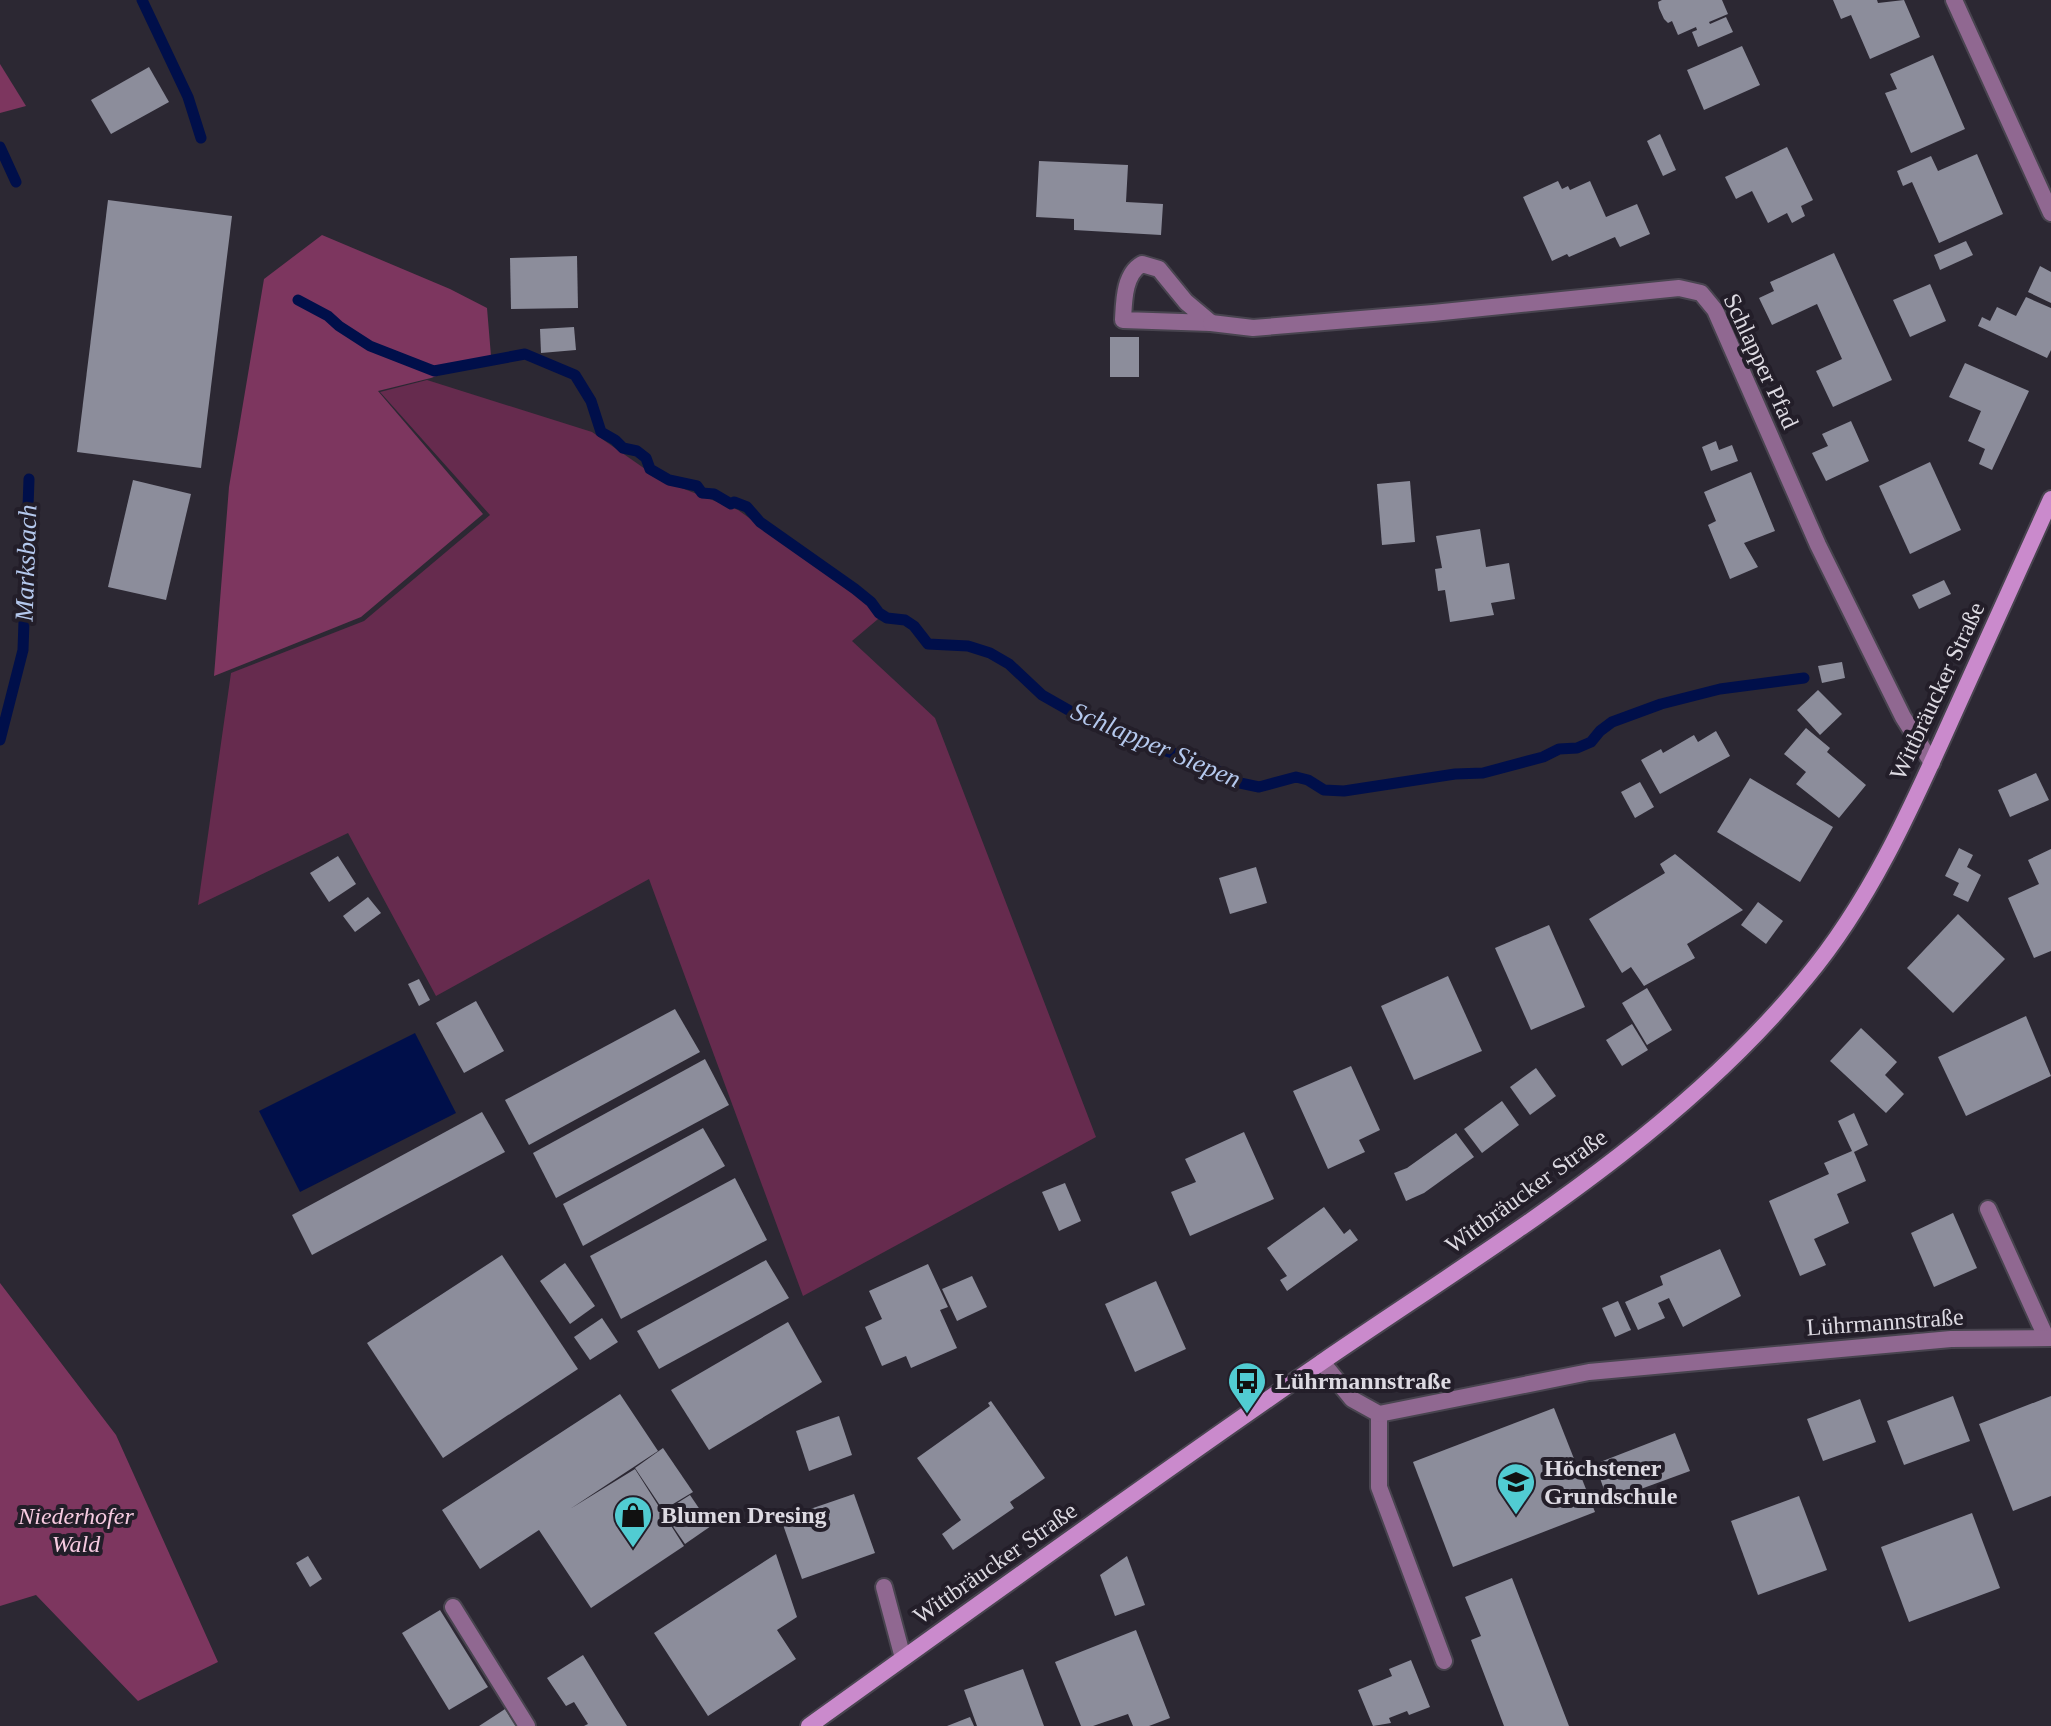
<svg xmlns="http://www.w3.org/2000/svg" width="2051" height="1726" viewBox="0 0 2051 1726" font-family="Georgia,serif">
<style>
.green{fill:#662b4e}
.forest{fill:#7d365f}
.water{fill:#000f4a}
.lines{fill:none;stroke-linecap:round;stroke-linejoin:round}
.stream{stroke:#000f4a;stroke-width:11}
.building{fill:#8c8d9b}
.service-casing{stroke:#48444f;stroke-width:20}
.minor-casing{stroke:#48444f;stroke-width:20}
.secondary-casing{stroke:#48444f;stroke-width:20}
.service{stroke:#906891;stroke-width:16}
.minor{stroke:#906891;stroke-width:16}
.secondary{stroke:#ca8acc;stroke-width:16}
.labels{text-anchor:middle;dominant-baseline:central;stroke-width:8;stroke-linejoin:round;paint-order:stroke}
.street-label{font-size:24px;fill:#dddae2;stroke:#231e29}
.poi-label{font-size:24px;font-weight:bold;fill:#dddae2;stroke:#231e29;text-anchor:start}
.park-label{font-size:24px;font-style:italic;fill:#f7cbe1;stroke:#231e29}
.water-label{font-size:26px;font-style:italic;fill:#b4c8ed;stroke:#231e29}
</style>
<rect width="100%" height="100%" fill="#2c2833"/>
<!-- green -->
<path class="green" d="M427 380 592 432 661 480 738 510 884 614 852 641 935 718 1096 1137 803 1296 649 879 436 996 348 833 198 905 231 673 364 621 490 515 380 392Z"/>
<!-- forest -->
<g class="forest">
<path d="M0 64 26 106 0 113Z"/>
<path d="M322 235 450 289 487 308 491 356 431 378 378 391 483 514 361 617 214 676 229 487 264 279Z"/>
<path d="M0 1283 116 1435 218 1662 138 1701 36 1595 0 1606Z"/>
</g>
<!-- water -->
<path class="water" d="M415 1033 456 1113 300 1192 259 1111Z"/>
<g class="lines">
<!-- stream -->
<g class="stream">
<path d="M142 0 188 97 201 138"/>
<path d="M0 147 16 182"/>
<path d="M298 300 328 316 339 326 370 346 434 371 525 354 575 375 591 401 601 432 615 440 623 448 637 451 646 458 650 469 669 480 697 486 702 493 714 494 731 504 734 502 747 507 760 522 855 589 871 602 879 613 887 618 905 620 914 626 928 644 968 646 990 653 1009 664 1042 695 1093 724H1102L1111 731H1119L1145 744 1203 763 1240 783 1259 787 1296 777 1308 780 1324 790 1344 791 1455 774 1483 773 1543 757 1559 749 1577 748 1591 742 1600 731 1612 722 1661 704 1720 689 1804 678"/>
<path d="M0 740 23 650 29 479"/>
</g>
</g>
<!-- building -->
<g class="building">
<path d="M1662 0H1722L1728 14 1709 22 1710 24 1726 17 1733 32 1698 47 1692 32 1697 30 1696 27 1678 35 1672 21 1668 23 1664 19 1659 8 1658 2Z"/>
<path d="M1833 0H1877L1878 3 1904 0 1920 37 1870 59 1851 15 1841 19Z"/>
<path d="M1742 46 1760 85 1704 110 1687 70Z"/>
<path d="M1933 55 1965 129 1911 153 1885 93 1897 89 1890 74Z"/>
<path d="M149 67 169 102 111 134 91 100Z"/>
<path d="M1660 134 1676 170 1663 176 1647 141Z"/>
<path d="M1787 147 1813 200 1801 206 1805 216 1792 223 1787 213 1768 223 1752 191 1736 199 1725 177Z"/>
<path d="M1977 154 2003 214 1939 243 1912 182 1903 186 1897 171 1931 156 1938 171Z"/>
<path d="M1039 161 1128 165 1126 202 1163 204 1161 235 1074 230V219L1036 217Z"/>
<path d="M1558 181 1562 189 1568 186 1570 190 1590 181 1606 217 1637 204 1650 234 1620 247 1615 237 1569 257 1567 254 1552 261 1523 197Z"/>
<path d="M108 200 232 216 201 468 77 452Z"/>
<path d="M1966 241 1973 255 1940 270 1934 255Z"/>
<path d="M1834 253 1892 380 1833 407 1816 371 1842 359 1817 304 1772 325 1759 298 1774 291 1770 282Z"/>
<path d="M577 256 578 308 511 309 510 258Z"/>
<path d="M2040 266 2051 272V303L2028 292Z"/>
<path d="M1930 284 1946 321 1910 337 1893 300Z"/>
<path d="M2026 297 2051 308V350L2047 358 1978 326 1982 317 1990 321 1997 307 2016 316Z"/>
<path d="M574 327 576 350 541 353 540 329Z"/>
<rect x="1110" y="337" width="29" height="40"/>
<path d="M1965 363 2029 391 1992 470 1979 464 1985 449 1968 441 1981 411 1949 397Z"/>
<path d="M1851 421 1869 461 1826 481 1812 453 1828 446 1822 434Z"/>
<path d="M1716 441 1719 450 1732 445 1738 461 1711 471 1702 447Z"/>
<path d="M1930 462 1961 530 1910 554 1879 486Z"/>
<path d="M1751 472 1775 531 1744 543 1758 567 1730 579 1708 525 1716 521 1704 492Z"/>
<path d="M133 480 191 494 166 600 108 587Z"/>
<path d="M1410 481 1415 542 1382 545 1377 484Z"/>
<path d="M1480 529 1486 567 1509 563 1515 599 1491 603 1494 615 1450 622 1445 590 1438 591 1435 569 1442 568 1436 536Z"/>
<path d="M1944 580 1951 594 1919 609 1912 595Z"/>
<path d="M1842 662 1845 678 1822 683 1818 666Z"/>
<path d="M1818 690 1842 714 1820 735 1797 710Z"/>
<path d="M1806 728 1830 748 1827 752 1866 785 1839 818 1796 784 1806 772 1784 754Z"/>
<path d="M1716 731 1730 756 1660 794 1641 760 1661 749 1663 753 1694 735 1698 742Z"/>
<path d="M2036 773 2049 800 2010 817 1998 790Z"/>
<path d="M1750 778 1833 827 1800 882 1717 832Z"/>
<path d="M1640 782 1654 807 1635 818 1621 792Z"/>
<path d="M1959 848 1973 855 1967 867 1981 875 1968 902 1953 895 1959 883 1945 876Z"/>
<path d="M2051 849V951L2034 958 2008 898 2039 884 2028 860Z"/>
<path d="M1675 854 1743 910 1687 944 1695 958 1644 986 1631 967 1622 973 1589 919 1665 873 1660 864Z"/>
<path d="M338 856 356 884 329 902 310 873Z"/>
<path d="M1256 867 1267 903 1230 914 1219 878Z"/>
<path d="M368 897 381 913 355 932 343 916Z"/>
<path d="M1758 902 1783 921 1766 944 1741 925Z"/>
<path d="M1958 914 2005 959 1953 1013 1907 968Z"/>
<path d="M1549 925 1585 1007 1531 1030 1495 948Z"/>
<path d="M1448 976 1482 1051 1414 1080 1381 1006Z"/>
<path d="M419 979 430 1000 419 1006 408 984Z"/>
<path d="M1647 988 1672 1030 1647 1045 1622 1003Z"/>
<path d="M476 1001 504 1051 464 1073 436 1023Z"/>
<path d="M675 1009 700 1052 529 1145 505 1100Z"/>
<path d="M2026 1016 2051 1076 1966 1116 1938 1057Z"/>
<path d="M1632 1024 1648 1050 1622 1066 1606 1040Z"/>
<path d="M1861 1028 1897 1062 1885 1075 1904 1094 1886 1113 1830 1061Z"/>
<path d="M705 1059 729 1105 556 1198 533 1153Z"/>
<path d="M1351 1066 1380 1130 1359 1140 1365 1152 1328 1169 1293 1091Z"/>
<path d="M1536 1068 1556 1096 1530 1115 1510 1087Z"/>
<path d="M1502 1101 1519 1125 1482 1153 1464 1129Z"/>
<path d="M482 1112 505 1152 312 1255 292 1215Z"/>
<path d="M1854 1113 1868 1145 1854 1152 1866 1181 1837 1194 1849 1223 1814 1239 1826 1265 1800 1276 1769 1201 1829 1174 1824 1163 1852 1151 1838 1121Z"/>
<path d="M703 1128 725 1166 583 1246 563 1204Z"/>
<path d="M1244 1132 1274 1199 1190 1236 1171 1192 1196 1182 1185 1159Z"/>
<path d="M1456 1133 1474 1157 1424 1193 1406 1201 1394 1173 1407 1168Z"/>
<path d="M735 1178 767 1240 621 1319 590 1256Z"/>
<path d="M1065 1183 1081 1221 1059 1231 1042 1192Z"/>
<path d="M1324 1207 1344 1234 1350 1229 1358 1240 1287 1291 1280 1280 1287 1276 1267 1248Z"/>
<path d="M1953 1213 1977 1268 1934 1287 1911 1233Z"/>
<path d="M1720 1249 1741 1296 1683 1327 1669 1298 1658 1303 1665 1318 1638 1330 1625 1302 1663 1285 1660 1276Z"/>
<path d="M502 1255 578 1369 443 1458 367 1343Z"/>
<path d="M766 1260 789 1298 659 1369 637 1331Z"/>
<path d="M565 1263 595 1306 570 1324 540 1281Z"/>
<path d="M928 1264 948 1307 940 1310 957 1348 911 1368 906 1356 882 1366 865 1327 882 1319 869 1291Z"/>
<path d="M972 1276 987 1307 957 1321 942 1289Z"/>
<path d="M1156 1281 1186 1349 1135 1372 1105 1304Z"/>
<path d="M1618 1301 1631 1330 1615 1337 1602 1308Z"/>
<path d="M602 1318 618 1342 590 1360 574 1337Z"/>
<path d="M788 1322 822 1382 709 1450 671 1390Z"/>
<path d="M620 1394 658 1451 570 1509 635 1469 684 1546 591 1608 539 1530 480 1569 442 1510Z"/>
<path d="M1953 1396 1970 1441 1904 1465 1887 1421Z"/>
<path d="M2051 1396V1496L2013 1511 1979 1424Z"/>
<path d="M1860 1399 1876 1442 1823 1461 1807 1419Z"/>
<path d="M991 1401 1045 1478 1010 1502 1014 1508 953 1550 942 1534 961 1520 917 1458 990 1406 988 1403Z"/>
<path d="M1554 1408 1595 1512 1453 1567 1413 1462Z"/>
<path d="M839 1416 852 1455 809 1471 796 1431Z"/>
<path d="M1675 1433 1690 1471 1608 1501 1595 1464Z"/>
<path d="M663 1448 693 1492 663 1510 635 1468Z"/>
<path d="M854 1494 875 1553 802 1579 781 1519Z"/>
<path d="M690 1495 711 1526 685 1544 663 1512Z"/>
<path d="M1799 1496 1827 1570 1758 1595 1731 1521Z"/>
<path d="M1972 1513 2000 1588 1909 1622 1881 1547Z"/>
<path d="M776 1554 797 1617 777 1630 796 1659 708 1716 654 1633Z"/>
<path d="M308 1556 322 1579 310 1587 296 1563Z"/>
<path d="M1127 1556 1145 1605 1115 1616 1100 1575Z"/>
<path d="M1512 1578 1569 1726H1504L1471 1640 1481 1636 1465 1597Z"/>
<path d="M440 1610 488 1687 449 1710 402 1633Z"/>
<path d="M1136 1630 1170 1718 1149 1726H1133L1128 1714 1093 1726H1081L1055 1662Z"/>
<path d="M583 1655 615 1707 627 1726H584L588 1724 574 1702 566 1706 547 1678Z"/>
<path d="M1411 1660 1430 1707 1409 1715 1407 1711 1389 1718 1391 1723 1373 1726 1358 1690 1392 1676 1389 1669Z"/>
<path d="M1023 1669 1044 1726H977L964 1690Z"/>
<path d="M505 1709 516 1726H479L499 1713Z"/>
<path d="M970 1717 974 1726H947Z"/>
</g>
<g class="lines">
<defs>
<g id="service">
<path d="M1142 264 1159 269 1186 302 1211 323 1123 320C1124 301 1124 274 1142 264Z"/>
<path d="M1379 1414V1487L1444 1661"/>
<path d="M884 1587 903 1658"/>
<path d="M453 1607 527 1726"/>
</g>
<g id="minor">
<path d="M1954 0 2051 213"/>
<path d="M1211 323 1253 328 1433 313 1679 288 1701 293 1715 310 1818 545 1903 717 1932 763"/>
<path d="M1988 1209 2046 1337"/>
<path d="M1322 1362 1352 1399 1379 1414 1589 1372 1951 1339 2051 1338"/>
</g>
<path id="secondary" d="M809 1726C979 1604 1149 1481 1322 1362 1491 1246 1674 1139 1806 978 1869 903 1911 809 1951 720 1984 646 2018 573 2051 499"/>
</defs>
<!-- service casing -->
<use href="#service" class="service-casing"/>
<!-- minor casing -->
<use href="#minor" class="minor-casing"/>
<!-- secondary casing -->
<use href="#secondary" class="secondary-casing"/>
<!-- service -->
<use href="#service" class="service"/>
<!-- minor -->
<use href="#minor" class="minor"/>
<!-- secondary -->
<use href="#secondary" class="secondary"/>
</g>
<!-- icons -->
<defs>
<symbol id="bus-pin" viewBox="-11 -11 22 30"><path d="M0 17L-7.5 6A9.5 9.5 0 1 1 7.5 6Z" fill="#51ccd2" stroke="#231e29"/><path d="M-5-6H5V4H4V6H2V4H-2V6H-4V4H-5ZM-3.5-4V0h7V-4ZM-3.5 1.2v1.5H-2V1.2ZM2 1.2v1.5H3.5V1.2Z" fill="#111"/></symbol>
<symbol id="school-pin" viewBox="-11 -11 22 30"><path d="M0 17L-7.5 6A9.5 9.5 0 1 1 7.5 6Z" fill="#51ccd2" stroke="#231e29"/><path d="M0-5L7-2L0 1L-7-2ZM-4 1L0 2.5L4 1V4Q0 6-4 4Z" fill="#111"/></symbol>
<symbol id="shop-pin" viewBox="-11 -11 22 30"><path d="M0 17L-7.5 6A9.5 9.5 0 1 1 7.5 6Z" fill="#51ccd2" stroke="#231e29"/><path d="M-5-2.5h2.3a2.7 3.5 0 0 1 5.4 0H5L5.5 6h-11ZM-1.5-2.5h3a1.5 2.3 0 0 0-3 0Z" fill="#111"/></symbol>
</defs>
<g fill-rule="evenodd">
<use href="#bus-pin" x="1225" y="1359" width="44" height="60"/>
<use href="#school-pin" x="1494" y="1460" width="44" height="60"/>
<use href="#shop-pin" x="611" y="1493" width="44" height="60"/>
</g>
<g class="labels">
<!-- street labels -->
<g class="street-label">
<text transform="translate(1761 361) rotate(65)">Schlapper Pfad</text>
<text transform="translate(1937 691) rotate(-65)">Wittbräucker Straße</text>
<text transform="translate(1526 1191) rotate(-36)">Wittbräucker Straße</text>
<text transform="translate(1885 1322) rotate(-4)">Lührmannstraße</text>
<text transform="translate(995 1563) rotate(-35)">Wittbräucker Straße</text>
</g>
<!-- poi labels -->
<g class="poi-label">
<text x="1275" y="1381">Lührmannstraße</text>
<text x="1544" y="1468">Höchstener<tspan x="1544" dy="28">Grundschule</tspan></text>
<text x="661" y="1515">Blumen Dresing</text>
</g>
<!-- park labels -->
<g class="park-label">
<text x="76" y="1516">Niederhofer<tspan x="76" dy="28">Wald</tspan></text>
</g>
<!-- water labels -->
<g class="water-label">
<text transform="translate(26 563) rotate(-88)">Marksbach</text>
<text transform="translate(1156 745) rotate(23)">Schlapper Siepen</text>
</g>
</g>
</svg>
